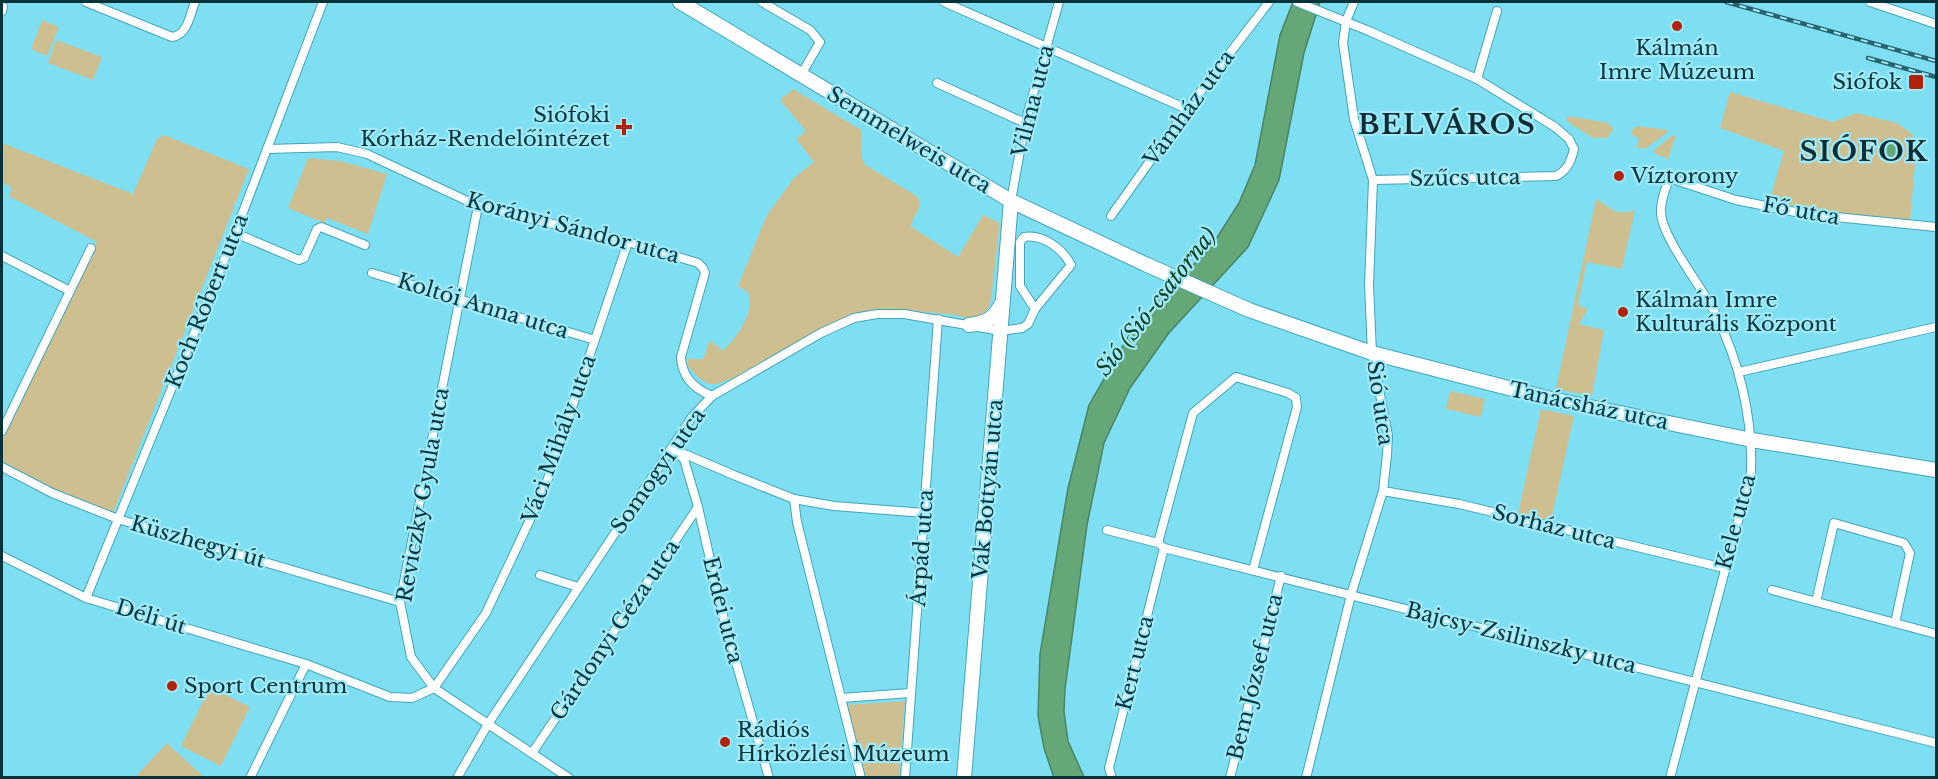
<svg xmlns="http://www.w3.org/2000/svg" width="1938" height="779" viewBox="0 0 1938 779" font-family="'Libre Baskerville',serif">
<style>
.green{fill:#cebf91}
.water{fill:#66a778;stroke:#498465;stroke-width:1.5}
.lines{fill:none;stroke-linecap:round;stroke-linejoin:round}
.minor-casing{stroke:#42a5b8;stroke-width:10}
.primary-casing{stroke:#42a5b8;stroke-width:16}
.minor{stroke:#fff;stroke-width:8}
.primary{stroke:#fff;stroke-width:14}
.rail-casing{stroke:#28636e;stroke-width:4.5}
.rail{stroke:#9fe9f8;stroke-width:2;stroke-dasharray:7;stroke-linecap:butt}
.poi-dot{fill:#b02209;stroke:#9fe9f8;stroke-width:2}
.labels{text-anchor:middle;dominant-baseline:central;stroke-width:4.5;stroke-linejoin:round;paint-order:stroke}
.poi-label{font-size:21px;fill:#06333a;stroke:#9fe9f8;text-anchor:start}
.street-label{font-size:21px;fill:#06333a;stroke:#9fe9f8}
.water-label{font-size:22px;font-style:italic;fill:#0c3e1f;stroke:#9fe9f8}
.district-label{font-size:27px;font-weight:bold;letter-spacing:1.5px;fill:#0f2e34;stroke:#9fe9f8}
</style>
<rect width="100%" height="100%" fill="#7fdff2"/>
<!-- green -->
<g class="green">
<path d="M42 20 59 27 47 56 31 49Z"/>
<path d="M56 40 102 57 93 80 48 63Z"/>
<path d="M793 89 861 130 862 157 864 164 918 197 920 206 910 226 958 257 983 215 1000 223 991 299 988 309 978 317 967 318 955 315 904 310H881L845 317 736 377 716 384H709L699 378 688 366V359H703L710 340 723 351C738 335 754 316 748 292L738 286 767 215 794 178 814 162 796 139 806 131 780 100Z"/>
<path d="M1730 92 1833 122 1856 113 1897 123 1911 133 1917 143 1910 221 1846 215 1769 202 1784 151 1720 128Z"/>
<path d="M1569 116 1608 123 1613 128 1612 132 1607 138H1593L1568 122 1566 119Z"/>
<path d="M1637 126 1667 130 1668 132 1645 149 1636 147 1639 141 1636 136 1632 135V130Z"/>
<path d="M164 135 249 169 113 513 56 490 2 461V437L97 242 9 196 12 188 2 182V143L133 194 157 139Z"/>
<path d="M1673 135 1676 136 1668 159 1654 153 1653 151Z"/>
<path d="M308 158 340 161 387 174 368 234 327 218 324 223 288 208Z"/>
<path d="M1596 199C1611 207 1614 217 1635 210L1622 269 1587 262 1578 305 1586 308 1587 311 1579 324 1604 330 1592 396 1556 389Z"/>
<path d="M1450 391 1485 399 1481 417 1446 409Z"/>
<path d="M1541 409 1574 416 1551 521 1518 513Z"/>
<path d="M210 687 250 707 221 766 181 746Z"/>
<path d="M905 701 899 777H866L847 705Z"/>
<path d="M167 743 204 777H140L137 775Z"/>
</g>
<!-- water -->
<g class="water">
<path d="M1293 2H1320L1304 53 1279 180 1248 247 1168 334 1130 388 1104 443 1087 525 1065 689 1064 712 1068 741 1084 777 1054 778 1044 748 1038 716 1040 654 1068 488 1089 405 1136 323 1211 247 1239 203 1255 165 1280 35Z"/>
<path d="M1887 139C1897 143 1899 154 1891 160L1886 158 1879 147 1882 141Z"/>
</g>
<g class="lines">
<defs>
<g id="minor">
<path d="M86 2 172 37C188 35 190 14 195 2"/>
<path d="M762 2 810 30 820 42 801 75"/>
<path d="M944 2 1187 109"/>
<path d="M1297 2 1369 31 1477 79 1555 127 1569 139 1574 149C1571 161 1568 170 1556 176L1373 180"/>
<path d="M1870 2 1936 24"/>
<path d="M2 11 3 7"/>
<path d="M1477 79 1497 11"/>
<path d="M937 83 1025 123"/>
<path d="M267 149 337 147 367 154 478 206 628 242 698 263 703 268 705 273 681 357C682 377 694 389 712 396"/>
<path d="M1011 201 1025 123 1059 2"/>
<path d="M478 206 400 602 411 657 434 688 569 778"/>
<path d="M1111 216 1187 109 1269 2"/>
<path d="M235 233 299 260 304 258 317 229 321 227 365 245"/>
<path d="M2 256 70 291"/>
<path d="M372 273 595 340"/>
<path d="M1739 372 1936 327"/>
<path d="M2 431 91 248"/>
<path d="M671 448 684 459 698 507 724 620 769 778"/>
<path d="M680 452 736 476 794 499 834 506 925 513"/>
<path d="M2 467 52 493 118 519 400 602"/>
<path d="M1383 491 1459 504 1724 568"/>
<path d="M794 499 797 522 861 778"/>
<path d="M1107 530 1158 543 1164 548 1936 743"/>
<path d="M1158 543 1193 413 1236 377 1288 393 1296 398 1297 407 1253 570"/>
<path d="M2 556 86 598 306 664 390 697 412 698 434 688 486 613 544 490 628 242"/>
<path d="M540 575 578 587"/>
<path d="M1772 590 1936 634"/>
<path d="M86 598 235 233 323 2"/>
<path d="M1816 602 1834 523 1904 543 1910 553 1895 623"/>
<path d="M841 698 910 693"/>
<path d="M532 753 698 507"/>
<path d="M250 778 306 664"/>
<path d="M457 778 488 724 692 417 712 396 821 333 854 318 877 314H904L1001 331 1022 328 1028 324 1035 309 1071 265C1063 249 1043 234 1024 237L1020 242V286L1035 309"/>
<path d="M905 778 938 319"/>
<path d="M1112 778 1109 768 1164 548"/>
<path d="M1230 778 1281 576"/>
<path d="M1306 778 1351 595 1383 491 1387 455 1388 436 1372 353 1369 285 1373 180 1354 119 1343 43 1346 21 1354 2"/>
<path d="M1670 778 1751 472C1753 417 1739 360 1714 311 1702 287 1659 234 1661 210 1661 199 1666 188 1669 178L1736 200 1805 214 1936 227"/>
</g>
<g id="primary">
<path d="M680 2 1011 201 1145 264 1249 310 1372 353 1551 399 1752 440 1936 470"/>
<path d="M969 325C986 323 994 319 1002 303"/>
<path d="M964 778 1011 201"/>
</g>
</defs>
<!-- minor casing -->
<use href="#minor" class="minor-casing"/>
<!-- primary casing -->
<use href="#primary" class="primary-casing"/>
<!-- minor -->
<use href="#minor" class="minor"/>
<!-- primary -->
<use href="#primary" class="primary"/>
<defs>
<g id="rail">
<path d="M1726 2 1936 61"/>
<path d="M1868 58 1936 77"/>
</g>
</defs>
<!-- rail casing -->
<use href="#rail" class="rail-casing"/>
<!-- rail -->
<use href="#rail" class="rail"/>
</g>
<!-- markers -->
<g class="poi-dot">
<circle cx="1677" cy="26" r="6"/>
<rect x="1908" y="74" width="16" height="16" rx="3"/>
<path d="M621 118h6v6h6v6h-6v6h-6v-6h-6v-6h6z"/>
<circle cx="1619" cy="176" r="6"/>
<circle cx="1623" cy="312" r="6"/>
<circle cx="172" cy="686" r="6"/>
<circle cx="725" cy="742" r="6"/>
</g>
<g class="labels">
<!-- poi labels -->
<g class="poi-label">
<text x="1677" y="48" text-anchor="middle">Kálmán<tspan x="1677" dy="24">Imre Múzeum</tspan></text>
<text x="1902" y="82" text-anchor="end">Siófok</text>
<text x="610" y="115" text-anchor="end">Siófoki<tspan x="610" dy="24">Kórház-Rendelőintézet</tspan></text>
<text x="1631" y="176">Víztorony</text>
<text x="1635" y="300">Kálmán Imre<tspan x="1635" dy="24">Kulturális Központ</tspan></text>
<text x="184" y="686">Sport Centrum</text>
<text x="737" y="730">Rádiós<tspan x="737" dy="24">Hírközlési Múzeum</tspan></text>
</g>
<!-- street labels -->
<g class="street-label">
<text transform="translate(1033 101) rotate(-76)">Vilma utca</text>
<text transform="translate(1189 108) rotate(-54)">Vámház utca</text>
<text transform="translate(909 140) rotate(31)">Semmelweis utca</text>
<text transform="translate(1465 178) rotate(-1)">Szűcs utca</text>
<text transform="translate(1801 211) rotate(10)">Fő utca</text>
<text transform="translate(573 228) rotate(15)">Korányi Sándor utca</text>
<text transform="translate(207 301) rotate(-68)">Koch Róbert utca</text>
<text transform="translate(483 306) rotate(17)">Koltói Anna utca</text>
<text transform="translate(1380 403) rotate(82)">Sió utca</text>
<text transform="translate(1589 406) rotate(12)">Tanácsház utca</text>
<text transform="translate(559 439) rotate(-70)">Váci Mihály utca</text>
<text transform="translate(658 471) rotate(-55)">Somogyi utca</text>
<text transform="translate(988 489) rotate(-85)">Vak Bottyán utca</text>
<text transform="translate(423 495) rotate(-80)">Reviczky Gyula utca</text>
<text transform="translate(1736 522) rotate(-75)">Kele utca</text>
<text transform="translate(1554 527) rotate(14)">Sorház utca</text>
<text transform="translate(198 542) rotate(16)">Küszhegyi út</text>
<text transform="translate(922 548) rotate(-86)">Árpád utca</text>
<text transform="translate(723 610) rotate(76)">Erdei utca</text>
<text transform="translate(151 617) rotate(17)">Déli út</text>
<text transform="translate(615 630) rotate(-56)">Gárdonyi Géza utca</text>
<text transform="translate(1521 638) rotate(14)">Bajcsy-Zsilinszky utca</text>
<text transform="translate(1135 663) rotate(-76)">Kert utca</text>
<text transform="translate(1255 677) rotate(-76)">Bem József utca</text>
</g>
<!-- water labels -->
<g class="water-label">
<text transform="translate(1156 302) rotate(-52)">Sió (Sió-csatorna)</text>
</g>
<!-- district labels -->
<g class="district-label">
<text x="1447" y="124">BELVÁROS</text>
<text x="1864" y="151">SIÓFOK</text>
</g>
</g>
<!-- border -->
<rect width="1938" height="779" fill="none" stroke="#06333a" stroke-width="6"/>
</svg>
